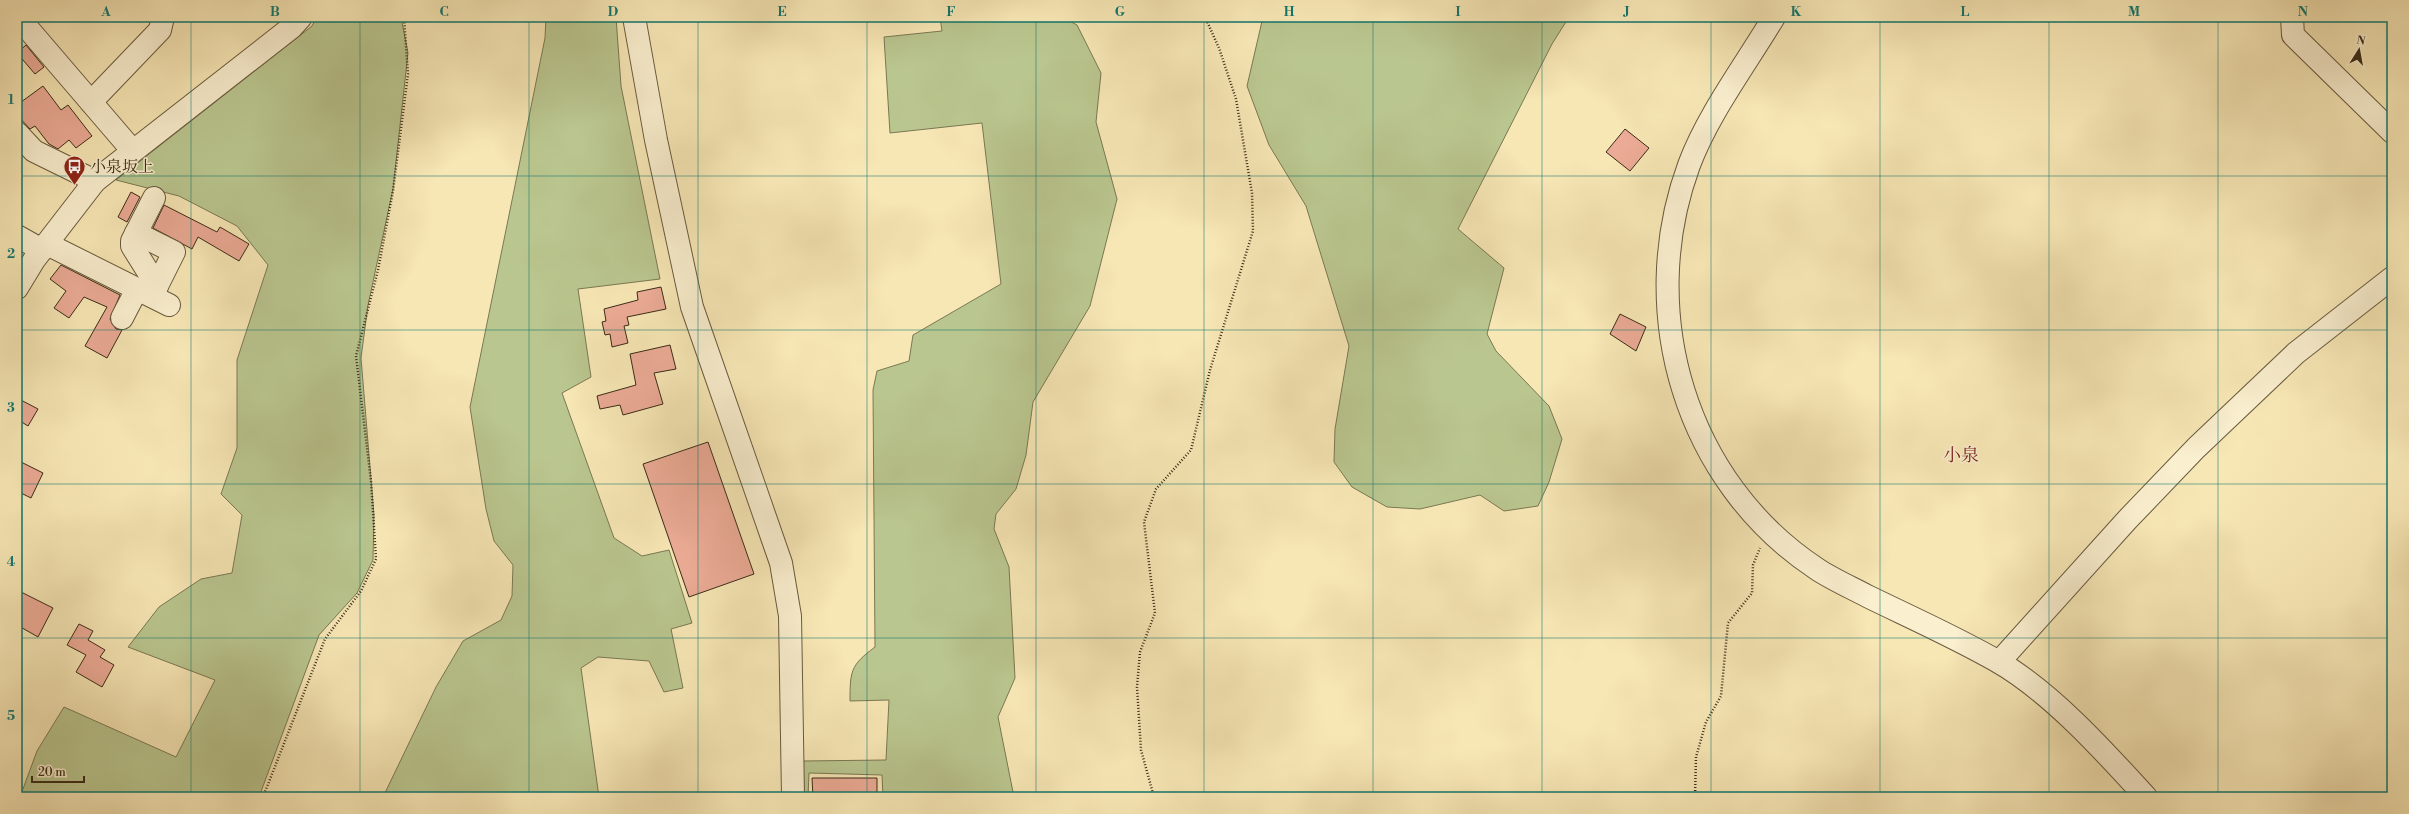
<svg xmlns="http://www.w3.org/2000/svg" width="2409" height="814" viewBox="0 0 2409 814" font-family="'Libre Bodoni','Noto Serif JP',serif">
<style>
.green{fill:#bac68f;stroke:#7a7853}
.building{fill:#ecab96;stroke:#3a2b17}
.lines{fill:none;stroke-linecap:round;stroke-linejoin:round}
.minor-casing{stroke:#695a3e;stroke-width:24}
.path{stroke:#3a2b17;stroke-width:2.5;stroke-dasharray:1 2;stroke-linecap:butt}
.minor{stroke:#faefcf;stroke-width:22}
.grid{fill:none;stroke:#0f766e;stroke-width:1;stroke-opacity:0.55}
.labels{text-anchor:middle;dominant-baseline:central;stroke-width:3;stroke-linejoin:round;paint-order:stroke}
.poi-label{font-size:16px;fill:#3a2b17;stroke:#faefcf;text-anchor:start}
.quarter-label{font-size:18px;fill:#7a1f14;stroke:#faefcf}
.neatline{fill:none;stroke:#0f766e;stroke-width:1.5}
.grid-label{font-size:13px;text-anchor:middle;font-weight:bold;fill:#0f766e}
</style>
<rect width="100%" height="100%" fill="#f7e7b5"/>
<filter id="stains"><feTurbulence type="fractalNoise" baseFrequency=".005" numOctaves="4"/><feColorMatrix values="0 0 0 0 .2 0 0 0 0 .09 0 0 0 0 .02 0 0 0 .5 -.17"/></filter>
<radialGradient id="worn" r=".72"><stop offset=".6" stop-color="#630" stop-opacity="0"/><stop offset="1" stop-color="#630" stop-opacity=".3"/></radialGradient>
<!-- green -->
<g class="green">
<path d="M317 17H401L408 53 393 189 368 305 361 358 374 515 373 560 357 593 319 635 259 797H20L37 751 64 707 176 757 215 680 128 647 159 607 201 579 232 573 242 515 221 494 237 448V360L268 265 237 226 179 196 116 180 312 26Z"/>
<path d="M546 17H616L621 86 660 279 578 289 591 377 562 393 614 538 642 556 669 550 692 623 671 629 683 688 664 692 649 661 598 657 581 668 599 797H383L436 687 463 641 501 620 512 596 513 565 494 541 486 509 470 407 545 38Z"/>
<path d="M940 17H1062L1077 25 1101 73 1096 122 1117 199 1090 306 1033 402 1026 455 1016 489 996 514 994 529 1009 567 1015 678 998 717 1014 797H883L882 775 809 773 808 797H802V761L886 760 889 700 850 701C850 670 851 665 875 647L873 390 877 371 909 361 913 335 1001 284 982 123 890 133 884 37 942 31Z"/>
<path d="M1263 17H1569L1552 44 1458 229 1504 268 1487 334 1496 351 1549 406 1562 439 1549 482 1538 506 1504 511 1480 495 1420 509 1387 507 1352 487 1334 462 1335 429 1349 346 1306 206 1269 145 1247 86Z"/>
</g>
<!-- building -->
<g class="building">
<path d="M26 45 44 67 35 74 17 53Z"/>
<path d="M43 86 61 110 68 105 92 136 76 148 69 140 58 149 49 144 35 126 30 129 17 115V105Z"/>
<path d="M1625 129 1649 148 1630 171 1606 152Z"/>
<path d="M131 192 140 197 127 222 118 217Z"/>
<path d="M164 205 217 232 220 227 249 244 239 261 198 237 192 249 153 228Z"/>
<path d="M61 265 120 295 110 319 116 329 122 330 107 358 85 346 107 307 84 297 69 318 54 308 66 291 50 279Z"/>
<path d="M661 287 666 309 627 317 629 325 624 326 628 343 612 347 610 334 605 335 602 322 606 321 604 309 638 300 637 292Z"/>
<path d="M1620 314 1646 327 1636 351 1610 334Z"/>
<path d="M670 345 676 369 654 373 663 404 623 415 620 405 600 409 597 396 636 385 630 354Z"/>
<path d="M17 398 38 409 28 426 17 419Z"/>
<path d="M708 442 754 574 689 597 643 464Z"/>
<path d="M17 460 43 473 31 498 17 491Z"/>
<path d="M17 590 53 608 38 637 17 625Z"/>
<path d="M79 624 93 631 88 640 105 650 100 657 114 665 102 687 76 672 86 655 67 645Z"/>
<path d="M812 778H877V797H813Z"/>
</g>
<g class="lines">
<defs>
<g id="minor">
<path d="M18 17 132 150"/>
<path d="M634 17 656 140 692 307 781 563 790 616 793 797"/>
<path d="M1774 17C1746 64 1708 114 1689 165 1635 312 1685 482 1817 569 1832 579 1850 587 1867 596 1910 617 1955 637 1997 661 2051 692 2104 751 2146 797"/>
<path d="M2292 17 2293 35 2392 132"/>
<path d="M91 102 160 30 163 17"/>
<path d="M17 133 34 151 95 181"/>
<path d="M154 198 132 241V246L157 286"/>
<path d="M136 233 174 252 152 296"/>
<path d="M17 236 42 250"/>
<path d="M47 244 169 305"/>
<path d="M17 288 34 260 95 181 292 27 301 17"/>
<path d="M122 318 137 289"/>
<path d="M1999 662 2127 520 2196 448 2296 353 2392 278"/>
</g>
</defs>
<!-- minor casing -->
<use href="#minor" class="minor-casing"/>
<!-- path -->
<g class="path">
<path d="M263 797 325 639 361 591 376 559 371 481 356 356 378 270 393 191 408 74 404 17"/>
<path d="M1154 797 1141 750 1137 687 1140 652 1155 613 1144 522 1156 489 1191 450 1210 370 1253 231 1252 193 1236 99 1219 48 1205 17"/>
<path d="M1695 797 1696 757 1706 722 1721 696 1728 623 1752 593 1753 565 1760 548"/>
</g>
<!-- minor -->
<use href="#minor" class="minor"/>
</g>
<!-- grid -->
<path class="grid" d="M191 17V797M360 17V797M529 17V797M698 17V797M867 17V797M1036 17V797M1204 17V797M1373 17V797M1542 17V797M1711 17V797M1880 17V797M2049 17V797M2218 17V797M17 176H2392M17 330H2392M17 484H2392M17 638H2392"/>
<!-- icons -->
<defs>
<symbol id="bus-pin" viewBox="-11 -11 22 30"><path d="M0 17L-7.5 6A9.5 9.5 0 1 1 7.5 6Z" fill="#8f2418" stroke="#faefcf"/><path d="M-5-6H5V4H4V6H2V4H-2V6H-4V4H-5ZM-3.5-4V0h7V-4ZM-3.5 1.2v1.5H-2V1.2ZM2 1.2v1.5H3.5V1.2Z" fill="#fff"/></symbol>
</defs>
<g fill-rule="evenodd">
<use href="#bus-pin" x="62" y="154" width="25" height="34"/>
</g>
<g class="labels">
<!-- poi labels -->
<g class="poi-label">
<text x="90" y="167">小泉坂上</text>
</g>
<!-- quarter labels -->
<g class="quarter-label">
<text x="1961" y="455">小泉</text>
</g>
</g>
<!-- margin -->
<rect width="2409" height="814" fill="none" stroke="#f7e7b5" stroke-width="44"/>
<!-- north arrow -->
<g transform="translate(2359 50) rotate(11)" stroke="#faefcf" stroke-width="3" paint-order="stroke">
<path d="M0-3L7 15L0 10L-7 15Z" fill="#3a2b17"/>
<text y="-6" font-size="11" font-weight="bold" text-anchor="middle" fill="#3a2b17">N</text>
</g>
<!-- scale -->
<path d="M32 776v6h52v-6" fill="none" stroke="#3a2b17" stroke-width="2"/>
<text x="38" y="776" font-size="12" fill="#3a2b17" stroke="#faefcf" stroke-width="3" paint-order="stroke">20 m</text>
<rect x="22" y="22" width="2365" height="770" class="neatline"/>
<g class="grid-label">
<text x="106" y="16">A</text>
<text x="275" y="16">B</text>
<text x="444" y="16">C</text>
<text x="613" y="16">D</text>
<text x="782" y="16">E</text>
<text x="951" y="16">F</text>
<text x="1120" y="16">G</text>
<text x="1289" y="16">H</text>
<text x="1458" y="16">I</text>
<text x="1627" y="16">J</text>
<text x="1796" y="16">K</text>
<text x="1965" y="16">L</text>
<text x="2134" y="16">M</text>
<text x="2303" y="16">N</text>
<text x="11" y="104">1</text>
<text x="11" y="258">2</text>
<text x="11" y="412">3</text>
<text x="11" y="566">4</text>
<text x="11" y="720">5</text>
</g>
<rect width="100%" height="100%" filter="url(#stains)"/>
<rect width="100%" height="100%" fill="url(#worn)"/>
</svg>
